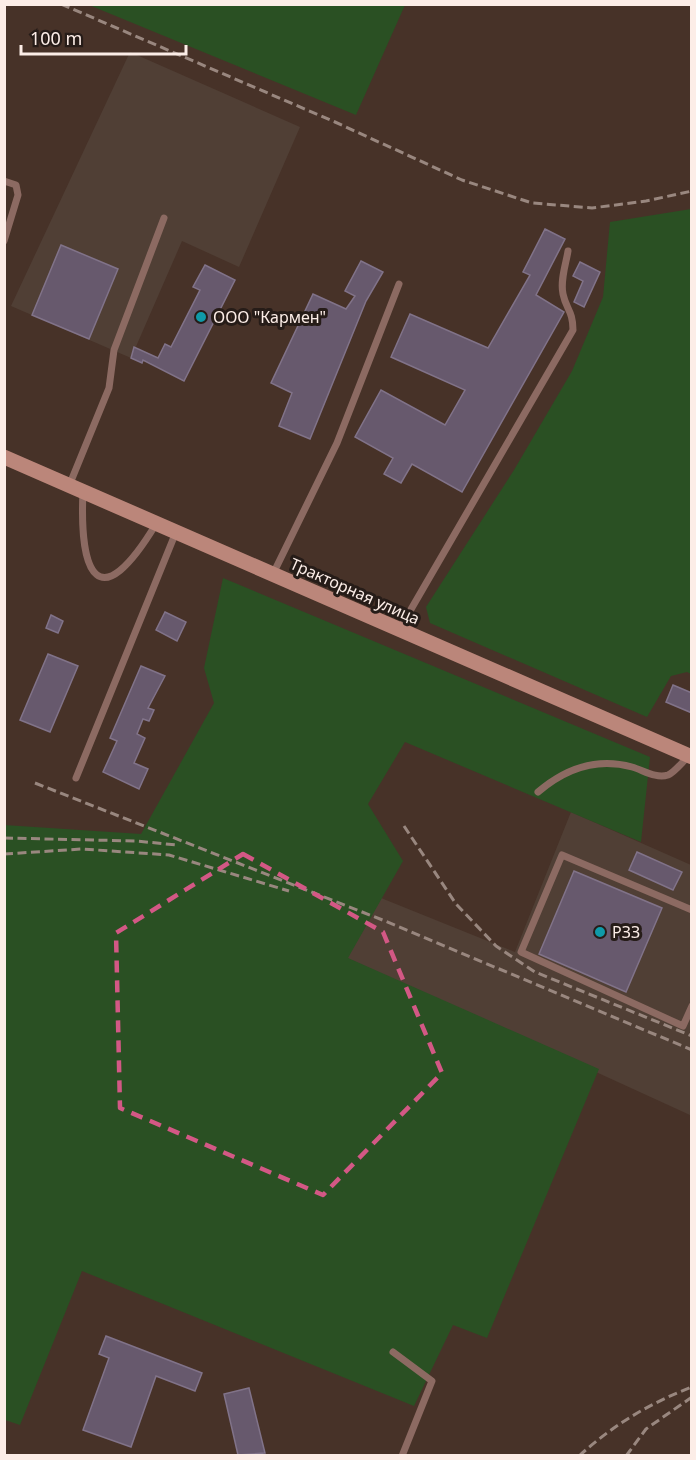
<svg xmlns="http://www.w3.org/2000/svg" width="696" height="1460" viewBox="0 0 696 1460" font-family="'Noto Sans',sans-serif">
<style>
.industrial{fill:#503f35}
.green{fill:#2a5023}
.building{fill:#67596d;stroke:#817389;stroke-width:1.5}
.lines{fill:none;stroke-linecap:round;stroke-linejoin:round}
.service{stroke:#8c6a62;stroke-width:7}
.secondary{stroke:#bb867a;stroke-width:15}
.rail{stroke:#99877f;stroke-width:3;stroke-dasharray:9 4.5;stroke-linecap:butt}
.marked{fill:none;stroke:#d35885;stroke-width:4.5;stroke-dasharray:12 8;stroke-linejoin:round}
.culture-dot{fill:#0f9aa8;stroke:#261c18;stroke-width:2}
.labels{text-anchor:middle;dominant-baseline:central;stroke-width:6;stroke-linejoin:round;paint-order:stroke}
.poi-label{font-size:16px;fill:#fcede7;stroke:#261c18;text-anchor:start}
.street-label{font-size:16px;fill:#fcede7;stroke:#261c18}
</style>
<rect width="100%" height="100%" fill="#473228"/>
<!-- industrial -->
<g class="industrial">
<path d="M130 52 300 127 239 267 182 241 131 358 11 306Z"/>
<path d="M571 812 691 865 690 1115 347 958 381 898 515 952Z"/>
</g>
<!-- green -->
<g class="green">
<path d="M89 5 405 4V5L356 115Z"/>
<path d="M691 209V674L687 672 671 676 647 717 430 623 426 607 514 470 572 371 603 297 610 222Z"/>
<path d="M223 578 650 757 641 842 405 742 368 804 403 861 348 958 599 1069 487 1338 453 1325 414 1406 82 1271 20 1425 5 1420 4 825 141 834 214 703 204 668Z"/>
</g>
<!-- building -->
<g class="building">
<path d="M545 229 565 239 536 295 564 312 462 492 412 464 401 483 384 474 393 458 355 437 381 390 445 425 465 390 391 357 410 314 488 348 530 275 523 272Z"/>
<path d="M61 245 118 269 89 339 32 315Z"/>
<path d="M361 261 383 272 366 301 310 439 279 426 292 393 271 383 313 294 346 309 355 296 345 291Z"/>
<path d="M580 262 600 272 584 307 574 302 583 281 573 276Z"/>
<path d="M205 265 235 280 184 381 143 360 142 363 131 358 134 347 158 358 165 344 171 347 200 290 193 287Z"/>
<path d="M165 612 186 622 177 641 156 630Z"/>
<path d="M51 615 63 621 58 633 46 628Z"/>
<path d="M48 654 78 666 50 732 20 720Z"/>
<path d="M141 666 165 676 148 708 154 710 149 721 143 719 137 734 145 738 134 763 148 769 139 789 103 772 117 741 110 738Z"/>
<path d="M673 685 692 693V713L666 702Z"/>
<path d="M637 852 682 872 673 890 629 870Z"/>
<path d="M574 871 662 908 626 992 539 954Z"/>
<path d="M106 1336 202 1373 195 1391 156 1376 131 1447 83 1430 109 1358 99 1354Z"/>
<path d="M249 1388 265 1453 238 1455 224 1394Z"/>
</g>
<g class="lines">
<!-- service -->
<g class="service">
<path d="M4 181 16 185 18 195 4 241"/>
<path d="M69 486 109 388 114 350 164 218"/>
<path d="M83 491C79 576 99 618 156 524"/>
<path d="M273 574 337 443 399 284"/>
<path d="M399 630 573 330C573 311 566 309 563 294 560 280 566 264 568 251"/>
<path d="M76 778 176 532"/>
<path d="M538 792C565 769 596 757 632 767 643 770 656 779 668 775 675 772 683 761 689 756"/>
<path d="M692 910 562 855 521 952 683 1026 692 1006"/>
<path d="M393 1352 432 1381 402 1456"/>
</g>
<!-- secondary -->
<path class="secondary" d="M4 457 692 757"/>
<!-- rail -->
<g class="rail">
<path d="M61 4 335 122 462 180 532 203 592 208 646 201 692 191"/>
<path d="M35 783 385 921 692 1050"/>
<path d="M404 826 456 904 496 946 535 972 692 1036"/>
<path d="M4 838 136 841 177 845"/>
<path d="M4 854 82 849 169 855 289 891"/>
<path d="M579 1456C613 1425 650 1403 692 1387"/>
<path d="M626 1456 646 1429 692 1397"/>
</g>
</g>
<!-- marked area -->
<path class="marked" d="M243 854 383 932 442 1073 323 1195 120 1108 116 933Z"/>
<!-- markers -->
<g class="culture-dot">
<circle cx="201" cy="317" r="6"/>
<circle cx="600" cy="932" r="6"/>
</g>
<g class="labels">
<!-- poi labels -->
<g class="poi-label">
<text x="213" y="317">ООО "Кармен"</text>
<text x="612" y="932">РЗЗ</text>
</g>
<!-- street labels -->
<g class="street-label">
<text transform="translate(355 591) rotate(24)">Тракторная улица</text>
</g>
</g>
<!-- border -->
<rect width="696" height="1460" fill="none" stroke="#fcede7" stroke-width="12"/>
<!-- scale -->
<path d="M21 45v9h165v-9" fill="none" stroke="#fcede7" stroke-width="3"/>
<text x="30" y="45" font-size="18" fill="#fcede7" stroke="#261c18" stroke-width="4.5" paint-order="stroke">100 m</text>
</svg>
